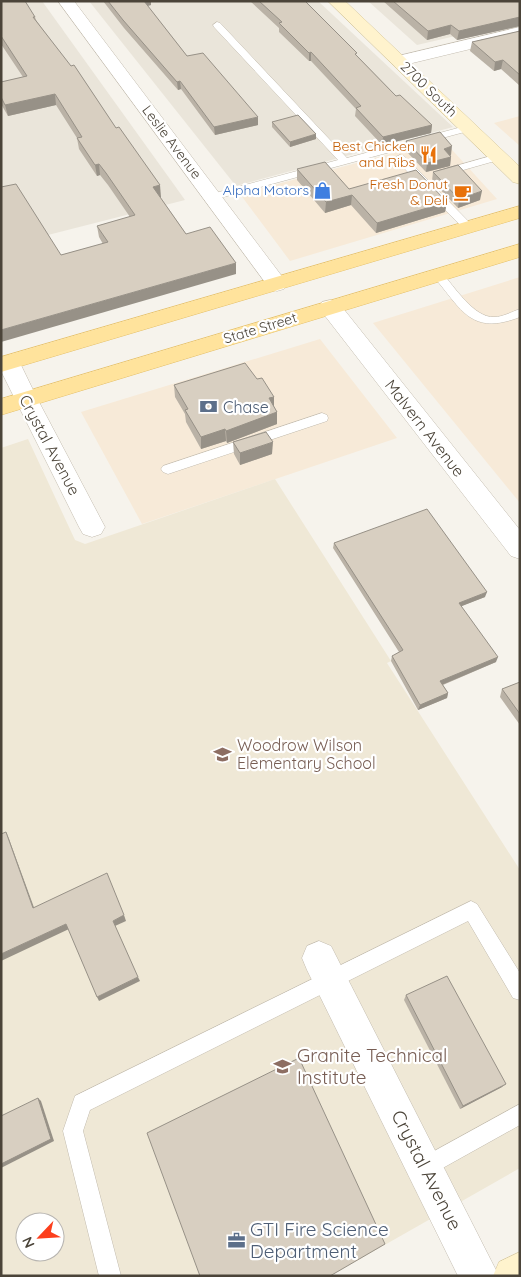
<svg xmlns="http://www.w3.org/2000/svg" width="521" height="1277" viewBox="0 0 521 1277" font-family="Quicksand,sans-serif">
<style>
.residential{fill:#eae5da}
.commercial{fill:#f7ead8}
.education{fill:#efe8d6;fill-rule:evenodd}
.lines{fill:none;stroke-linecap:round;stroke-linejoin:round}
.lane-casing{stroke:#c2bbae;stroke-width:1}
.street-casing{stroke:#c2bbae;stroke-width:1}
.secondary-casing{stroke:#d6c79b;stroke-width:1}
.primary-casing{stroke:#e6c16a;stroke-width:1}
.lane{fill:#fff;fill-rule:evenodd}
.street{fill:#fff;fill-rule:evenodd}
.secondary{fill:#fff3cd;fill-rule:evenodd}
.primary{fill:#ffe39c;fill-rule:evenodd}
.wall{fill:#bab2a6}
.shaded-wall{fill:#979187}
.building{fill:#d8cfc1;stroke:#979187}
.labels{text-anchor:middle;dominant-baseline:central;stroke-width:4.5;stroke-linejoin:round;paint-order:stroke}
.far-street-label{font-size:14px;fill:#4b4439;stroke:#fff}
.far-food-label{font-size:14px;fill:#c56008;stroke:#fff;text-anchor:end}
.far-shop-label{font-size:14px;fill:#366cbe;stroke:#fff;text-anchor:end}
.service-label{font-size:16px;fill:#4e5e75;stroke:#fff;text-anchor:start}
.street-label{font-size:16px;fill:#4b4439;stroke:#fff}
.education-label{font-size:16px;fill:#785e54;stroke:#fff;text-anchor:start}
.near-education-label{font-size:19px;fill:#785e54;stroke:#fff;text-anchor:start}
.near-street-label{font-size:19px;fill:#4b4439;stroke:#fff}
.near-service-label{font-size:19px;fill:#4e5e75;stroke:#fff;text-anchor:start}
</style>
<rect width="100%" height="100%" fill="#f6f3ec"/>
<!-- residential -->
<g class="residential">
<path d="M1 1H42L185 200 1 247Z"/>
<path d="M89 1H318L453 127 236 186Z"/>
<path d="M368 1H520V21L417 45Z"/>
</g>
<!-- commercial -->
<g class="commercial">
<path d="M520 116V146L494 123Z"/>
<path d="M443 140 497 199 290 261 240 194Z"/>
<path d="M520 277V503L373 323Z"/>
<path d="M320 339 397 438 142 524 81 412Z"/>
</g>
<!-- education -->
<path class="education" d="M28 439 75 540 85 544 275 479 391 661 387 663 520 870V1168L330 1276H1V448ZM25 1222H55V1252H25Z"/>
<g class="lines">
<defs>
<g id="lane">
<path d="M217 22 220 23 347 158 469 125 474 128 472 130 216 199H208L207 197 208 195 338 160 214 27 213 25Z"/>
<path d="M498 154 503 157 502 159 442 176 437 173 438 171Z"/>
<path d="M400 155 404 156 472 225 473 227 472 229H464L396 160 395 158Z"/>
<path d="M438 271 442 273C454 286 474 318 494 317 503 317 511 312 520 309V317C471 336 462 310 434 277L432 275Z"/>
<path d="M322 413 327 415 328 418 327 421 168 474 163 472 161 469 163 466Z"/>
<path d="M471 901 477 904 520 973V1000L513 998 468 921 90 1110 83 1131 121 1276H99L63 1131 75 1096Z"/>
<path d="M520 1104V1125L432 1174 425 1177 418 1174 415 1167 418 1160Z"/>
</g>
<g id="street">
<path d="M58 1H74L284 279 287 284 284 289 277 291 270 289Z"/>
<path d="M520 27V37L400 66 394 65 392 61 394 57Z"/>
<path d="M330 300 338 302 520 530V559L511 556 322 312 319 307 322 302Z"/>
<path d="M9 355 17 358 20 363 38 400 105 527 101 534 92 537 83 534 79 527 1 371V358Z"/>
<path d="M319 941 331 946 499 1276H458L307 970 302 958 307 946Z"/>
</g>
<g id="secondary">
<path d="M328 1H345L520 167V184L513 182Z"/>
<path d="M520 1252V1276H493L499 1262Z"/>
</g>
<g id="primary">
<path d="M520 206V218L1 372V357Z"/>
<path d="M520 244V257L1 415V399Z"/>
</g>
</defs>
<!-- lane casing -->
<use href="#lane" class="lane-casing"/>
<!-- street casing -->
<use href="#street" class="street-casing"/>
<!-- secondary casing -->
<use href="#secondary" class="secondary-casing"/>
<!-- primary casing -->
<use href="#primary" class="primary-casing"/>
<!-- lane -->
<use href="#lane" class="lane"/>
<!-- street -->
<use href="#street" class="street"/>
<!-- secondary -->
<use href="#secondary" class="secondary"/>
<!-- primary -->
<use href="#primary" class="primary"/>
</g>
<!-- wall -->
<g class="wall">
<path d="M1 1 35 17 36 20 161 197H160L186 234 236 274 61 255 103 244 99 237 97 226 130 217 108 185 100 175 97 176 79 149 77 138 56 105 8 116 1 104V82L23 77 1 44Z"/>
<path d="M103 1H151V5L147 6 187 56 258 125 215 135 181 89 178 90 124 28Z"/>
<path d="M250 1H301L357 56 396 96 432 125 431 133 382 145 355 116 356 109 311 61H309L279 32V28Z"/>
<path d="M383 1H520V26L457 40 450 34 427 40Z"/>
<path d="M520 31V86L501 69 494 71 470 51 472 42Z"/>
<path d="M272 122 316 139 290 147 272 127Z"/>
<path d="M406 141 451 155 450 166 426 172 405 150Z"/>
<path d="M297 169 349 189 447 202 445 212 376 233 351 205 325 213 297 180Z"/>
<path d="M433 172 480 200 458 208 432 181Z"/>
<path d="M257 379 274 397V407L277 412V424L227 443 226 441 201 449 186 422 185 414 175 397 174 385Z"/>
<path d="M233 442 272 454 240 465 234 454Z"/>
<path d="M334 543 485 597 461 606 496 662 443 685 448 693 447 698 418 710 391 661 392 656 399 652 333 548Z"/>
<path d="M520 682V725L500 697 502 689Z"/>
<path d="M406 995 502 1087 460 1109 404 1000Z"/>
</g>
<!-- shaded-wall -->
<g class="shaded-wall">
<path d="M142 1H151V5L143 7Z"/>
<path d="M520 17V26L457 40 459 31Z"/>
<path d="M451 25 450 34 427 40 428 31Z"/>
<path d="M311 52V61H309V53Z"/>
<path d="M503 60 501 69 494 71 495 62Z"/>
<path d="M180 81 181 89 178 90 177 82Z"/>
<path d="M55 94 56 105 8 116 5 105Z"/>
<path d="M258 117V125L215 135 214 127Z"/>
<path d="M432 125 431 133 382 145 383 137Z"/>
<path d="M316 134V139L290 147V142Z"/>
<path d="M452 146 451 155 443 158 444 149Z"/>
<path d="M451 157 450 166 426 172 427 163Z"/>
<path d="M99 164 100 175 97 176 95 165Z"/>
<path d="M160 185 161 197 154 199 153 187Z"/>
<path d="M482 191 480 200 458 208 459 199Z"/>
<path d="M352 195 351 205 325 213 326 202Z"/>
<path d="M447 202 445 212 376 233 377 223Z"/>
<path d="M236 263V274L1 342V330Z"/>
<path d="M274 397V409L269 398Z"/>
<path d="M277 412V424L227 443 226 431Z"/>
<path d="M225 429 226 441 201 449V437Z"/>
<path d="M273 442 272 454 240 465V453Z"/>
<path d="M487 592 485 597 457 608 459 603Z"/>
<path d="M498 657 496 662 439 686 440 681Z"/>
<path d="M448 693 447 698 418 710 420 705Z"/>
<path d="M6 832 9 839 36 913 33 908Z"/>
<path d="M124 915 126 921 115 926 113 921Z"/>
<path d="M66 924 69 929 1 961V954Z"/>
<path d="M138 977 140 981 99 1001 97 997Z"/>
<path d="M506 1084 502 1087 460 1109 463 1106Z"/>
<path d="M38 1098 41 1101 54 1141 1 1168V1164Z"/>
</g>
<!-- building -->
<g class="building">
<path d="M1 1H25L35 17H33L71 66 74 65 116 128 119 127 160 185 153 187 186 234 210 227 236 263 1 330V187L16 184 61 255 108 242 97 226 135 215 106 173 99 164 95 165 77 138 82 137 55 94 5 105 1 97V82L27 76 1 36Z"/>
<path d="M108 1H144L187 56 203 53 258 117 214 127 180 81 177 82 123 20Z"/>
<path d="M259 1H305L357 53 355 54 396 96 400 95 432 125 383 137 356 108 361 106 311 52 309 53 279 23 282 22Z"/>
<path d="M393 1H520V17L459 31 451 25 428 31Z"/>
<path d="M520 31V75L503 60 495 62 472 42Z"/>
<path d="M298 115 316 134 290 142 272 122Z"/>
<path d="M440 132 452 146 444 149 451 157 427 163 406 141Z"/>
<path d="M325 162 349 189 416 170 447 202 377 223 352 195 326 202 297 169Z"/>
<path d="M458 165 482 191 459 199 433 172Z"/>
<path d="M245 363 257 379 262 378 274 397 269 398 277 412 226 431 225 429 201 437 185 410 188 409 174 385Z"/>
<path d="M266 432 273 442 240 453 233 442Z"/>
<path d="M427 509 487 592 459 603 498 657 440 681 448 693 420 705 392 656 403 650 334 543Z"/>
<path d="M520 682V714L502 689Z"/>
<path d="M6 832 33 908 107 873 124 915 113 921 138 977 97 997 66 924 1 954V834Z"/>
<path d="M447 976 506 1084 463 1106 406 995Z"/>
<path d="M299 1058 385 1244 330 1276H200L147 1133Z"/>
<path d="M38 1098 51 1139 1 1164V1116Z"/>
</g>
<!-- icons -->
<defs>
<symbol id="restaurant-bare" viewBox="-9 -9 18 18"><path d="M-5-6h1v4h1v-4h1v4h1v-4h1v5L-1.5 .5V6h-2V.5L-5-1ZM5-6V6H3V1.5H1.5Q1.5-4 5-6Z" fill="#e8710a" stroke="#fff" stroke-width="2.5" paint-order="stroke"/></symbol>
<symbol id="shop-bare" viewBox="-9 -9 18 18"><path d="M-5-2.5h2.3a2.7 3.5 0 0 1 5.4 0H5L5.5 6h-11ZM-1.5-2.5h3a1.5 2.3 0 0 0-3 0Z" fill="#3f7fe0" stroke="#fff" stroke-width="2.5" paint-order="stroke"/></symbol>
<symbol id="cafe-bare" viewBox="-9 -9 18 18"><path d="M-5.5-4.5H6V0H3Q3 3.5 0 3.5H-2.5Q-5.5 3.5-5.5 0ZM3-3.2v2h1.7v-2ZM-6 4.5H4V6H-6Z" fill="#e8710a" stroke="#fff" stroke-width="2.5" paint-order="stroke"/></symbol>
<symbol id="bank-bare" viewBox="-9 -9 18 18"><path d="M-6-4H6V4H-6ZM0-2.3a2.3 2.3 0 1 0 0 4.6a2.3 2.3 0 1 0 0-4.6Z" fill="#5c6f8a" stroke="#fff" stroke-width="2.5" paint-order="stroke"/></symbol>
<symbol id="school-bare" viewBox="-9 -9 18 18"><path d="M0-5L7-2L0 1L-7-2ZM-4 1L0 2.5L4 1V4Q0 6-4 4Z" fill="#8d6e63" stroke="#fff" stroke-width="2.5" paint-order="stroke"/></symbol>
<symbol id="office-bare" viewBox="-9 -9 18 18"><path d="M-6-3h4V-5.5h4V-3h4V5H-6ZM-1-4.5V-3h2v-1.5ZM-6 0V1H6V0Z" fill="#5c6f8a" stroke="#fff" stroke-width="2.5" paint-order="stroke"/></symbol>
</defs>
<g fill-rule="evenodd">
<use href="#restaurant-bare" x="416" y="142" width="25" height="25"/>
<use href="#shop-bare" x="310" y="178" width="25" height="25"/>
<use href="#cafe-bare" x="450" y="180" width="25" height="25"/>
<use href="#bank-bare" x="196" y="394" width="25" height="25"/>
<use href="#school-bare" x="210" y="742" width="25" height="25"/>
<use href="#school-bare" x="270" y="1054" width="25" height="25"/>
<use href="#office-bare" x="224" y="1228" width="25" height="25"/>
</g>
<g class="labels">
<!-- far-street labels -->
<g class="far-street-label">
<text transform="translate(429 89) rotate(44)">2700 South</text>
<text transform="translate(172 142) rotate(53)">Leslie Avenue</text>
<text transform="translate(260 328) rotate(-17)">State Street</text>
</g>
<!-- far-food labels -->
<g class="far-food-label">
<text x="415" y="146">Best Chicken<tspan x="415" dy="16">and Ribs</tspan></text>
<text x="448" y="184">Fresh Donut<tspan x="448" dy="16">&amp; Deli</tspan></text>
</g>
<!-- far-shop labels -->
<g class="far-shop-label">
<text x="309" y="190">Alpha Motors</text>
</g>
<!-- service labels -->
<g class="service-label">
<text x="223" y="407">Chase</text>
</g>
<!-- street labels -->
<g class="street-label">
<text transform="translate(425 428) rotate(52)">Malvern Avenue</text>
<text transform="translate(50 445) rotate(62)">Crystal Avenue</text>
</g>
<!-- education labels -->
<g class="education-label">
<text x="237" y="745">Woodrow Wilson<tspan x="237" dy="18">Elementary School</tspan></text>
</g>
<!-- near-education labels -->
<g class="near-education-label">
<text x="297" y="1055">Granite Technical<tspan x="297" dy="22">Institute</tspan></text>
</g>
<!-- near-street labels -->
<g class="near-street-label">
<text transform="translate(427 1170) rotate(63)">Crystal Avenue</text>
</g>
<!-- near-service labels -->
<g class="near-service-label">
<text x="250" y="1229">GTI Fire Science<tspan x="250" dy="22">Department</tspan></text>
</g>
</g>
<!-- border -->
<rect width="521" height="1277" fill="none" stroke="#4b4439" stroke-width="5"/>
<!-- north arrow -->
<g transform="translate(40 1237) rotate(245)"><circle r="24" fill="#ffffff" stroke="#b7b4b0"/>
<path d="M0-4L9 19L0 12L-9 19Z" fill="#fc3f1d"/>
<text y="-8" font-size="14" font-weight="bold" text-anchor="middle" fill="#4b4439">N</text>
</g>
</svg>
